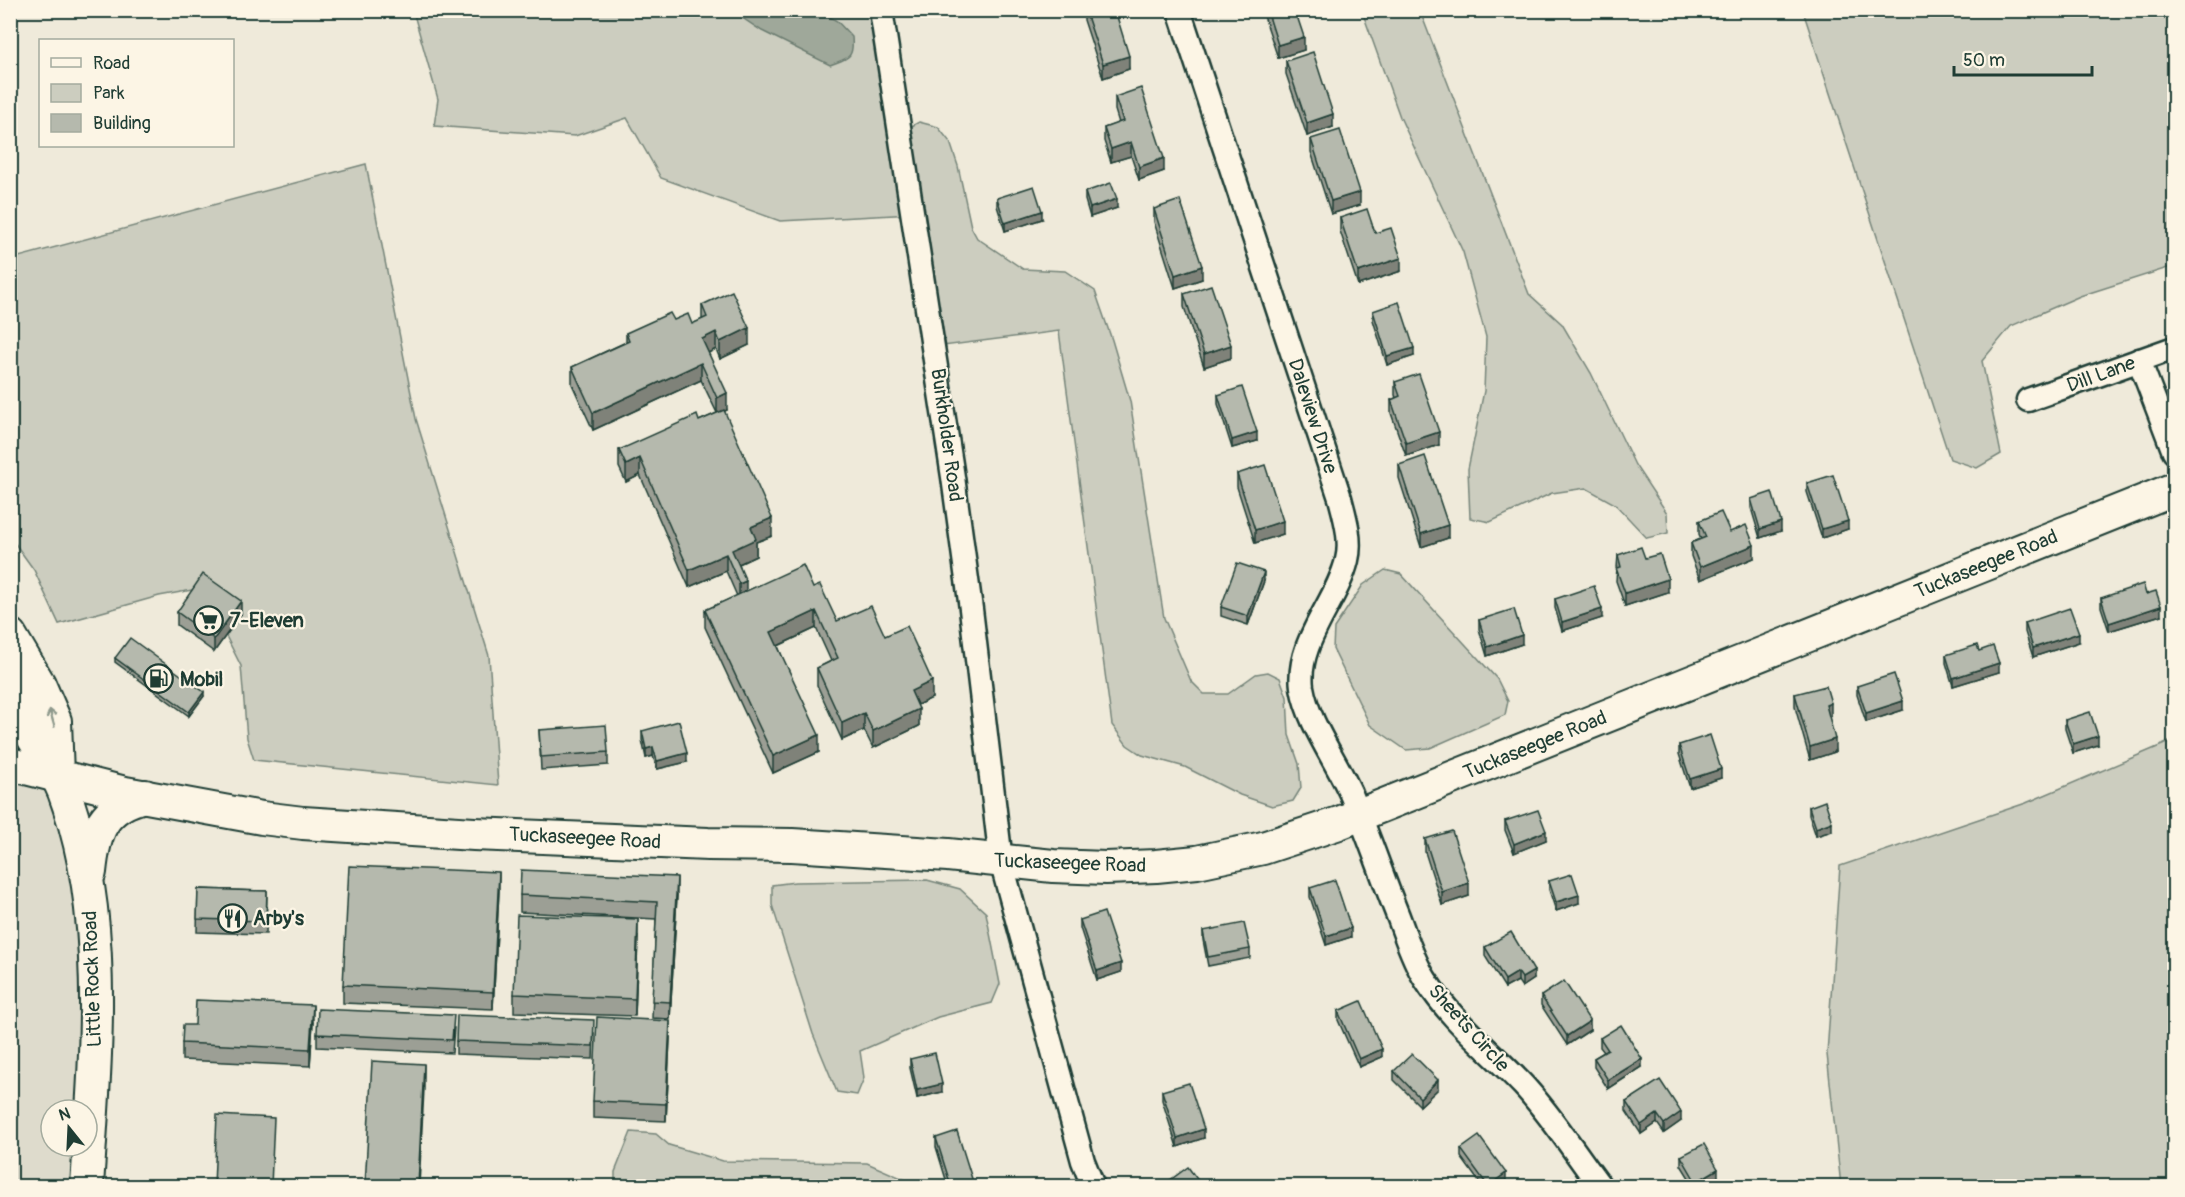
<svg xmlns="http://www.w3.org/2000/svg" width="2185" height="1197" viewBox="0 0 2185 1197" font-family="Pangolin,sans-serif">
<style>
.built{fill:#dedbcc;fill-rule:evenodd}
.green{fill:#cccdbf;stroke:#76857a;stroke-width:1.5}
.water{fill:#9fa89a;stroke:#6c7d71;stroke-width:1.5}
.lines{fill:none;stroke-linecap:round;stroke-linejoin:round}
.street-casing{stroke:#1f3d34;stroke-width:27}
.secondary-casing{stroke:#1f3d34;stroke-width:36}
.street{stroke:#fcf5e5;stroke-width:22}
.secondary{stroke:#fcf5e5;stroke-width:32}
.wall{fill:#9c9f95;stroke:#1f3d34;stroke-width:1.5}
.shaded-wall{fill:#7f8279;stroke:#1f3d34;stroke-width:1.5}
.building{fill:#b5b9ad;stroke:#1f3d34;stroke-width:1.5}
.oneway{stroke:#8e998c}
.labels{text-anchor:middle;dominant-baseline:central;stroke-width:4.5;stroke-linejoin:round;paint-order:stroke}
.street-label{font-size:20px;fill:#1f3d34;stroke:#fcf5e5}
.poi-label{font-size:20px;font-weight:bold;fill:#1f3d34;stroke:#fcf5e5;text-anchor:start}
</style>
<rect width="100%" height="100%" fill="#efeada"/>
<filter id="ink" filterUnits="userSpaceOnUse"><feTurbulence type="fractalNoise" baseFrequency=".0167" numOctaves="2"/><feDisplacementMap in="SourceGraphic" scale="12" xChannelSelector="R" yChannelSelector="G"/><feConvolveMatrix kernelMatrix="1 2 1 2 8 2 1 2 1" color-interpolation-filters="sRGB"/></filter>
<g filter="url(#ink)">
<!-- built -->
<path class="built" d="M11 767 56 778 75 832 87 892 94 952V1024L85 1186H11ZM51 1110H87V1146H51Z"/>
<!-- green -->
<g class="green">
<path d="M413 11H869L913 214 780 221 661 178 627 118 575 136 434 126 438 99Z"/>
<path d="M1362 11H1420L1529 294 1562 324 1591 373 1635 465 1667 513 1668 533 1647 538 1615 504 1586 488 1552 493 1490 522 1470 518 1468 469 1484 391 1486 337 1463 252 1400 117Z"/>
<path d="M1803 11H2174V266L2080 296 2011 326 1982 361 2001 454 1977 468 1950 459Z"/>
<path d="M919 122 938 127 950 142 958 166 971 227 977 238 1023 269 1065 271 1095 291 1112 340 1130 401 1164 618 1191 681 1204 694H1228L1256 674 1268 672 1280 678 1287 697 1289 735 1299 764 1301 788 1293 801 1272 806 1240 795 1185 767 1142 755 1127 745 1112 725 1059 331 943 346 910 127Z"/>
<path d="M366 164 416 419 489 656 498 785 254 760 247 738 241 666 226 636 241 614 203 588 159 596 59 624 34 570 11 538V259Z"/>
<path d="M1385 570 1401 574 1497 679 1508 701 1505 715 1430 748 1406 750 1370 725 1333 649 1334 628 1363 585Z"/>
<path d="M2174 740V1186H1841L1827 1054 1840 866 2026 803Z"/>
<path d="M927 880 960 889 986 913 1000 984 992 1003 938 1017 860 1051 864 1078 857 1095 837 1092 813 1034 772 905V885L795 882Z"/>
<path d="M631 1132 656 1134 669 1145 723 1161 867 1163 906 1180 910 1186H615V1172Z"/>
</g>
<!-- water -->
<path class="water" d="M732 11H819L837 21 852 37C854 59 848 58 830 65L762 31Z"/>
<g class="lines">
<defs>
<g id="street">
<path d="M881 10 953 477 971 609 1001 861 1083 1161 1093 1186"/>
<path d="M1179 10 1340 498C1345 517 1352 540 1347 560 1337 602 1296 642 1302 687 1308 723 1336 760 1351 794 1368 834 1382 876 1398 916 1406 937 1413 960 1425 979 1452 1022 1489 1049 1523 1085 1552 1116 1575 1153 1600 1186"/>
<path d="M2139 360 2174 452"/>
<path d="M2028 400 2174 348"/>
</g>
<g id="secondary">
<path d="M10 635 39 684 55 721 57 775"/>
<path d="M10 688C16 702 22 716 29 730 37 746 49 760 57 776 62 786 66 796 69 806 109 924 95 1064 87 1186"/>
<path d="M10 764 125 793 262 818 303 823 474 834 708 844 792 845 948 855 1053 866 1106 868 1156 866 1197 862 1263 848 1339 823 2174 489"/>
<path d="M90 872C94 832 102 806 145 796"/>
</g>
</defs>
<!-- street casing -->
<use href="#street" class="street-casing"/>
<!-- secondary casing -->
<use href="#secondary" class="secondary-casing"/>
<!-- street -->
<use href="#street" class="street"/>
<!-- secondary -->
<use href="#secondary" class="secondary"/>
</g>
<!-- wall -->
<g class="wall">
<path d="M1084 10H1115L1129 69 1103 78 1084 20Z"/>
<path d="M1262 10H1295L1304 50 1278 58Z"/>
<path d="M1286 61 1333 127 1307 136 1286 74Z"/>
<path d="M1115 97 1164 171 1139 180 1131 156 1111 162 1104 141V128L1119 123 1115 110Z"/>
<path d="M1311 139 1360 205 1331 214 1311 152Z"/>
<path d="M1085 192 1117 208 1090 217 1085 200Z"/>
<path d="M997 198 1042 219 1005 231 997 206Z"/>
<path d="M1154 209 1202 279 1175 288 1154 222Z"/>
<path d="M1340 218 1375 233 1401 271 1358 285 1340 231Z"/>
<path d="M1184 294 1231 358 1204 367 1184 307Z"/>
<path d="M702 305 749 345 720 359 716 349 708 353 727 410 724 411 772 536 756 542V556L739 564 746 591 813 588 837 621 885 636 932 698 917 705 919 726 873 748 864 730 842 740 817 685V668L831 661 816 628 778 646 819 752 773 773 705 627V610L737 596 726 571 689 587 640 475 626 482 619 467V450L699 421 717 413 701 380 593 430 572 384V367L626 342V333L674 320 692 324 702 320Z"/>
<path d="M1373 311 1414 356 1387 365 1373 320Z"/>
<path d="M1395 382 1439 445 1406 456 1391 413V400L1396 398 1395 395Z"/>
<path d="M1218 395 1257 441 1232 448 1218 404Z"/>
<path d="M1399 465 1448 538 1421 547 1399 478Z"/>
<path d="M1237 474 1283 534 1255 543 1237 487Z"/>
<path d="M1807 483 1848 529 1822 538 1807 492Z"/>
<path d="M1751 499 1781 531 1760 538 1751 508Z"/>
<path d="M1699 521 1730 532 1754 558 1700 580 1691 556V543L1701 539 1699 534Z"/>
<path d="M1618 555 1668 592 1625 606 1616 581Z"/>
<path d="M1264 581 1248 625 1221 616V607Z"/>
<path d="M2146 594 2161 615 2109 631 2101 607V598Z"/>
<path d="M1555 599 1602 618 1562 631 1555 608Z"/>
<path d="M177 612 241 614 214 652 177 625Z"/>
<path d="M1479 620 1522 644 1487 656 1479 629Z"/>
<path d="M2025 623 2079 642 2033 657 2025 632Z"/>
<path d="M1979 651 1999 672 1953 686 1946 663V655Z"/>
<path d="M115 658 204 696 189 716 115 662Z"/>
<path d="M1857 686 1903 710 1866 722 1857 695Z"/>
<path d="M1795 694 1831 716 1829 717 1835 752 1810 760 1795 707Z"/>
<path d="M2065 720 2098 745 2073 753 2065 729Z"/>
<path d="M539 730 608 752V765L541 770Z"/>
<path d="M642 731 687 762 657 769 653 756 646 758 642 740Z"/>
<path d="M1679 745 1721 778 1690 788 1679 754Z"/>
<path d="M1809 807 1832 831 1816 836 1809 815Z"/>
<path d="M1505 821 1546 840 1514 853 1505 830Z"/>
<path d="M1425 839 1469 896 1442 905 1425 852Z"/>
<path d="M1549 881 1579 903 1556 911 1549 890Z"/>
<path d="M1310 888 1351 937 1326 945 1310 897Z"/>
<path d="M198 889 267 891 266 934 197 932Z"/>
<path d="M499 890 493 1009 343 1003V985Z"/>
<path d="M520 895H677L670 1019 652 1018 656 919 520 912Z"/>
<path d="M1080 920 1121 972 1097 980 1080 928Z"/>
<path d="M1203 931 1250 949V958L1208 966 1203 940Z"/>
<path d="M638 937 635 1016 514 1012V994Z"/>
<path d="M1485 947 1534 979 1522 987 1518 981 1505 988 1485 956Z"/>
<path d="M1541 996 1590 1030 1567 1045 1541 1005Z"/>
<path d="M1338 1011 1382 1057 1359 1067 1338 1020Z"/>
<path d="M313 1022 310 1066 182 1060V1043L195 1025Z"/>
<path d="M454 1028 452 1053 317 1047V1034Z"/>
<path d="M594 1033 593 1059 456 1054V1041Z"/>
<path d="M670 1038 666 1121 593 1118V1101Z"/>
<path d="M1600 1038 1642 1067 1608 1089 1594 1067V1058L1604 1052 1600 1047Z"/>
<path d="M910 1059 942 1092 917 1098 910 1068Z"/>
<path d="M1394 1071 1438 1089 1420 1106 1394 1080Z"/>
<path d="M1162 1091 1204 1138 1177 1147 1162 1100Z"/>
<path d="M1626 1102 1681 1121 1664 1133 1657 1123 1641 1134 1626 1111Z"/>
<path d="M936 1138 973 1186H948L936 1147Z"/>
<path d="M1461 1149 1506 1182 1499 1186H1482L1461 1157Z"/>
<path d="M1681 1156 1718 1178 1703 1186H1694L1681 1165Z"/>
</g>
<!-- shaded-wall -->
<g class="shaded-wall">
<path d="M1304 37V50L1278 58V45Z"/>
<path d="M1129 56V69L1103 78V64Z"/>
<path d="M1333 114V127L1307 136V123Z"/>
<path d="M1131 142V156L1111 162V149Z"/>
<path d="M1164 158V171L1139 180V167Z"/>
<path d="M1360 192V205L1331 214V201Z"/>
<path d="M1117 199V208L1090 217V208Z"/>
<path d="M1042 211V219L1005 231V223Z"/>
<path d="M1401 258V271L1358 285V272Z"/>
<path d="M1202 266V279L1175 288V275Z"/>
<path d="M749 328V345L720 359V342Z"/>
<path d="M716 332V349L702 356V339Z"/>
<path d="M1231 345V358L1204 367V354Z"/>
<path d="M1414 348V356L1387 365V356Z"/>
<path d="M701 363V380L593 430V413Z"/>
<path d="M727 393V410L717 415V398Z"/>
<path d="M1257 432V441L1232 448V440Z"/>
<path d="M1439 432V445L1406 456V443Z"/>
<path d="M640 458V475L626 482V465Z"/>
<path d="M772 518V536L756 542V556L732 567V550L751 527Z"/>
<path d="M1283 521V534L1255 543V530Z"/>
<path d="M1848 521V529L1822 538V529Z"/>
<path d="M1781 522V531L1760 538V529Z"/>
<path d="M1448 525V538L1421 547V534Z"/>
<path d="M1754 545V558L1700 580V567Z"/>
<path d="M726 554V571L689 587V570Z"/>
<path d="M1264 572V581L1248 625V616Z"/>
<path d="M1668 579V592L1625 606V593Z"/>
<path d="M746 581V598L739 601V584Z"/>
<path d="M241 601V614L214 652V639Z"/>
<path d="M2161 606V615L2109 631V623Z"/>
<path d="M1602 609V618L1562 631V622Z"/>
<path d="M816 611V628L771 649V632Z"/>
<path d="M2079 633V642L2033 657V648Z"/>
<path d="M1522 635V644L1487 656V647Z"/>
<path d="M1999 663V672L1953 686V678Z"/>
<path d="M932 681V698L911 708V691Z"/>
<path d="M204 692V696L189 716V712Z"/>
<path d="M1903 701V710L1866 722V713Z"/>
<path d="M1831 703V716L1826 718V705Z"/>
<path d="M919 709V726L873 748V731Z"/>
<path d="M864 713V730L842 740V723Z"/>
<path d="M819 735V752L773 773V756Z"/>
<path d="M2098 736V745L2073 753V744Z"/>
<path d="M1835 739V752L1810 760V747Z"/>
<path d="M653 747V756L646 758V749Z"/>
<path d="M687 753V762L657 769V761Z"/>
<path d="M1721 769V778L1690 788V779Z"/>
<path d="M1832 822V831L1816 836V828Z"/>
<path d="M1546 831V840L1514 853V844Z"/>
<path d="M499 872V890L493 1009V992Z"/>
<path d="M677 877V895L670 1019V1002Z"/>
<path d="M1469 883V896L1442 905V892Z"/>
<path d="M1579 895V903L1556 911V902Z"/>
<path d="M638 919V937L635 1016V999Z"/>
<path d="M1351 928V937L1326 945V936Z"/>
<path d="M1121 963V972L1097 980V971Z"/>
<path d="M1534 971V979L1522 987V978Z"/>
<path d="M1518 972V981L1505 988V980Z"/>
<path d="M313 1005V1022L310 1066V1049Z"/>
<path d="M670 1021V1038L666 1121V1104Z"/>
<path d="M1590 1021V1030L1567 1045V1036Z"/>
<path d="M1382 1049V1057L1359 1067V1059Z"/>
<path d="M1642 1059V1067L1608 1089V1080Z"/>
<path d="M424 1064V1089L419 1186H418Z"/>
<path d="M1438 1080V1089L1420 1106V1098Z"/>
<path d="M942 1084V1092L917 1098V1090Z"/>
<path d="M1681 1112V1121L1664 1133V1124Z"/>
<path d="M1657 1114V1123L1641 1134V1125Z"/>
<path d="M1204 1129V1138L1177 1147V1138Z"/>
<path d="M1718 1169V1178L1703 1186H1696V1182Z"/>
<path d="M1506 1173V1182L1499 1186H1488Z"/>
<path d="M973 1182V1186H958Z"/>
</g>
<!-- building -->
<g class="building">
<path d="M1085 10H1115L1129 56 1103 64Z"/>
<path d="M1267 10H1295L1304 37 1278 45Z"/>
<path d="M1313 52 1333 114 1307 123 1286 61Z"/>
<path d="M1141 88 1164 158 1139 167 1131 142 1111 149 1104 128 1123 121 1115 97Z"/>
<path d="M1340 130 1360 192 1331 201 1311 139Z"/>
<path d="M1111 183 1117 199 1090 208 1085 192Z"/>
<path d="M1034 186 1042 211 1005 223 997 198Z"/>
<path d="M1180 200 1202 266 1175 275 1154 209Z"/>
<path d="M1367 209 1375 233 1391 228 1401 258 1358 272 1340 218Z"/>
<path d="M1211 285 1231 345 1204 354 1184 294Z"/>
<path d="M732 291 749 328 720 342 716 332 702 339 727 393 717 398 701 363 593 413 572 367 629 341 626 333 670 313 674 320 688 314 692 324 707 317 702 305Z"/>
<path d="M1399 302 1414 348 1387 356 1373 311Z"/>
<path d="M1419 374 1439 432 1406 443 1391 400 1400 396 1395 382Z"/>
<path d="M1242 387 1257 432 1232 440 1218 395Z"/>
<path d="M724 410 772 518 751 527 756 539 732 550 746 581 739 584 726 554 689 570 640 458 626 465 619 450 697 415 699 421Z"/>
<path d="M1425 456 1448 525 1421 534 1399 465Z"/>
<path d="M1265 465 1283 521 1255 530 1237 474Z"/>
<path d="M1833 475 1848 521 1822 529 1807 483Z"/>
<path d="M1772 492 1781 522 1760 529 1751 499Z"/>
<path d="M1721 512 1730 532 1746 525 1754 545 1700 567 1691 543 1706 537 1699 521Z"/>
<path d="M1641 547 1645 558 1660 554 1668 579 1625 593 1616 568 1621 567 1618 555Z"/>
<path d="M1237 563 1264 572 1248 616 1221 607Z"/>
<path d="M803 565 813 588 820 585 837 621 871 606 885 636 907 626 932 681 911 691 919 709 873 731 864 713 842 723 817 668 838 658 816 611 771 632 819 735 773 756 705 610Z"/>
<path d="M203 574 241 601 214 639 177 612Z"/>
<path d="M2143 584 2146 594 2156 591 2161 606 2109 623 2101 598Z"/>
<path d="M1594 586 1602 609 1562 622 1555 599Z"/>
<path d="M2070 608 2079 633 2033 648 2025 623Z"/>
<path d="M1514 609 1522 635 1487 647 1479 620Z"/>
<path d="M130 638 204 692 189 712 115 658Z"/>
<path d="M1977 645 1979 651 1993 646 1999 663 1953 678 1946 655Z"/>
<path d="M1894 674 1903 701 1866 713 1857 686Z"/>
<path d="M1826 686 1831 703 1826 705 1835 739 1810 747 1795 694Z"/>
<path d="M2090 712 2098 736 2073 744 2065 720Z"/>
<path d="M679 721 687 753 657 761 653 747 646 749 642 731Z"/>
<path d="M606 725 608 752 541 757 539 730Z"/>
<path d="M1710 735 1721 769 1690 779 1679 745Z"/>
<path d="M1825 801 1832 822 1816 828 1809 807Z"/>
<path d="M1538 810 1546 831 1514 844 1505 821Z"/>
<path d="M1452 831 1469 883 1442 892 1425 839Z"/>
<path d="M349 866 499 872 493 992 343 985Z"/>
<path d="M521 870 677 877 670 1002 652 1001 657 902 520 895Z"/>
<path d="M1572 874 1579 895 1556 902 1549 881Z"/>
<path d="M1335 880 1351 928 1326 936 1310 888Z"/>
<path d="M198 889 267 891 266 921 197 919Z"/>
<path d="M1104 912 1121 963 1097 971 1080 920Z"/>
<path d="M517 915 638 919 635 999 514 994Z"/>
<path d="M1244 923 1250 949 1208 957 1203 931Z"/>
<path d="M1511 932 1534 971 1522 978 1518 972 1505 980 1485 947Z"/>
<path d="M1564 981 1590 1021 1567 1036 1541 996Z"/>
<path d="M196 1000 313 1005 310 1049 182 1043 183 1025H195Z"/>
<path d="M1361 1001 1382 1049 1359 1059 1338 1011Z"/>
<path d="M318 1009 454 1015 452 1040 317 1034Z"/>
<path d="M457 1015 594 1020 593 1046 456 1041Z"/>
<path d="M597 1017 670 1021 666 1104 593 1101Z"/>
<path d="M1621 1025 1642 1059 1608 1080 1594 1058 1608 1050 1600 1038Z"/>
<path d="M935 1053 942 1084 917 1090 910 1059Z"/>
<path d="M1412 1054 1438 1080 1420 1098 1394 1071Z"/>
<path d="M372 1061 424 1064 418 1186H365Z"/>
<path d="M1660 1080 1681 1112 1664 1124 1657 1114 1641 1125 1626 1102Z"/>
<path d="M1189 1083 1204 1129 1177 1138 1162 1091Z"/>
<path d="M217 1115 274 1118 271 1186H214Z"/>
<path d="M957 1131 973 1182 958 1186H951L936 1138Z"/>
<path d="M1479 1136 1506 1173 1488 1186 1461 1149Z"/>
<path d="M1704 1144 1718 1169 1696 1182 1681 1156Z"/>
<path d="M1188 1167 1202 1186H1173L1169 1181Z"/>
</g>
<!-- one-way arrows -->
<defs><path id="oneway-shaft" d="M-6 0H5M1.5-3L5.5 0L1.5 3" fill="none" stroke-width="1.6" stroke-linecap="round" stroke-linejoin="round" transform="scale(1.5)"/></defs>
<use class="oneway" href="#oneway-shaft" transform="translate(52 718) rotate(-106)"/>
</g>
<!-- icons -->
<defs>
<symbol id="supermarket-ring" viewBox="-11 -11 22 22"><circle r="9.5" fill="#fcf5e5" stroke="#1f3d34" stroke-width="1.5"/><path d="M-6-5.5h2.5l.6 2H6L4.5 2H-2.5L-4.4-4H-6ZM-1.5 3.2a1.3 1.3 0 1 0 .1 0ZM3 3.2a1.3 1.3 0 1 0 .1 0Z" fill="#1f3d34"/></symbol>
<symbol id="fuel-ring" viewBox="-11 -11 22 22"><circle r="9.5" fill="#fcf5e5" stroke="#1f3d34" stroke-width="1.5"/><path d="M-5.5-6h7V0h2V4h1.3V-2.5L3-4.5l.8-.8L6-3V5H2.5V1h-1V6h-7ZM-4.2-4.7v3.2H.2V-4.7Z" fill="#1f3d34"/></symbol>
<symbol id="restaurant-ring" viewBox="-11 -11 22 22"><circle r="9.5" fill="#fcf5e5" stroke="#1f3d34" stroke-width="1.5"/><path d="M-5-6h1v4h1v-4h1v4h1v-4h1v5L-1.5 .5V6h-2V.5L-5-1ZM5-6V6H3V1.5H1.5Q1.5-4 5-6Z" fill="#1f3d34"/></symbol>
</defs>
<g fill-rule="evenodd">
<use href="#supermarket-ring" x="192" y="604" width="33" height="33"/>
<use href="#fuel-ring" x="142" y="662" width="33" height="33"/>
<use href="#restaurant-ring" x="216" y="902" width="33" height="33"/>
</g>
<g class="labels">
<!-- street labels -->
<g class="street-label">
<text transform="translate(2101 374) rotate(-20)">Dill Lane</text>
<text transform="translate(1313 416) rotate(72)">Daleview Drive</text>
<text transform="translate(947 435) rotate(82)">Burkholder Road</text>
<text transform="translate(1986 564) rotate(-22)">Tuckaseegee Road</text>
<text transform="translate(1535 745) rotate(-22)">Tuckaseegee Road</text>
<text transform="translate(585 838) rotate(3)">Tuckaseegee Road</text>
<text transform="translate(1070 863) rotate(2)">Tuckaseegee Road</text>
<text transform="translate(92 979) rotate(-92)">Little Rock Road</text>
<text transform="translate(1469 1028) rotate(48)">Sheets Circle</text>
</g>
<!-- poi labels -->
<g class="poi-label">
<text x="230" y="620">7-Eleven</text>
<text x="180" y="679">Mobil</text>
<text x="253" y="918">Arby's</text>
</g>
</g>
<!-- margin -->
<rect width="2185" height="1197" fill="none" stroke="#fcf5e5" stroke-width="36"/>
<rect x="18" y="18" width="2149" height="1161" fill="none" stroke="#1f3d34" stroke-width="2" filter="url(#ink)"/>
<!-- legend -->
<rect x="39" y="39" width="195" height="108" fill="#fcf5e5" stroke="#a4ab9e" stroke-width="1.5"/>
<rect x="51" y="58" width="30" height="9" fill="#fcf5e5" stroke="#a4ab9e" stroke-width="1.5"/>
<text x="93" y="69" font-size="18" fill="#1f3d34">Road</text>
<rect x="51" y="84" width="30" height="18" fill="#cccdbf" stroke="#a4ab9e" stroke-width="1.5"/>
<text x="93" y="99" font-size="18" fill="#1f3d34">Park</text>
<rect x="51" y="114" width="30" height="18" fill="#b5b9ad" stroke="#a4ab9e" stroke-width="1.5"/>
<text x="93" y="129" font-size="18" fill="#1f3d34">Building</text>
<!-- north arrow -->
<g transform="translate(69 1128) rotate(342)"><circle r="28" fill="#fcf5e5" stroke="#a4ab9e" stroke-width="1.5"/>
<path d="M0-4.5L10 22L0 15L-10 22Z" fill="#1f3d34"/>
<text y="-9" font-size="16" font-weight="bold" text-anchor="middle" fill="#1f3d34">N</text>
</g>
<!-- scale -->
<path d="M1954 66v9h138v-9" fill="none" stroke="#1f3d34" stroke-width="3"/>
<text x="1963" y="66" font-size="18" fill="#1f3d34" stroke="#fcf5e5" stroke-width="4.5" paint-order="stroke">50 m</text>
</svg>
